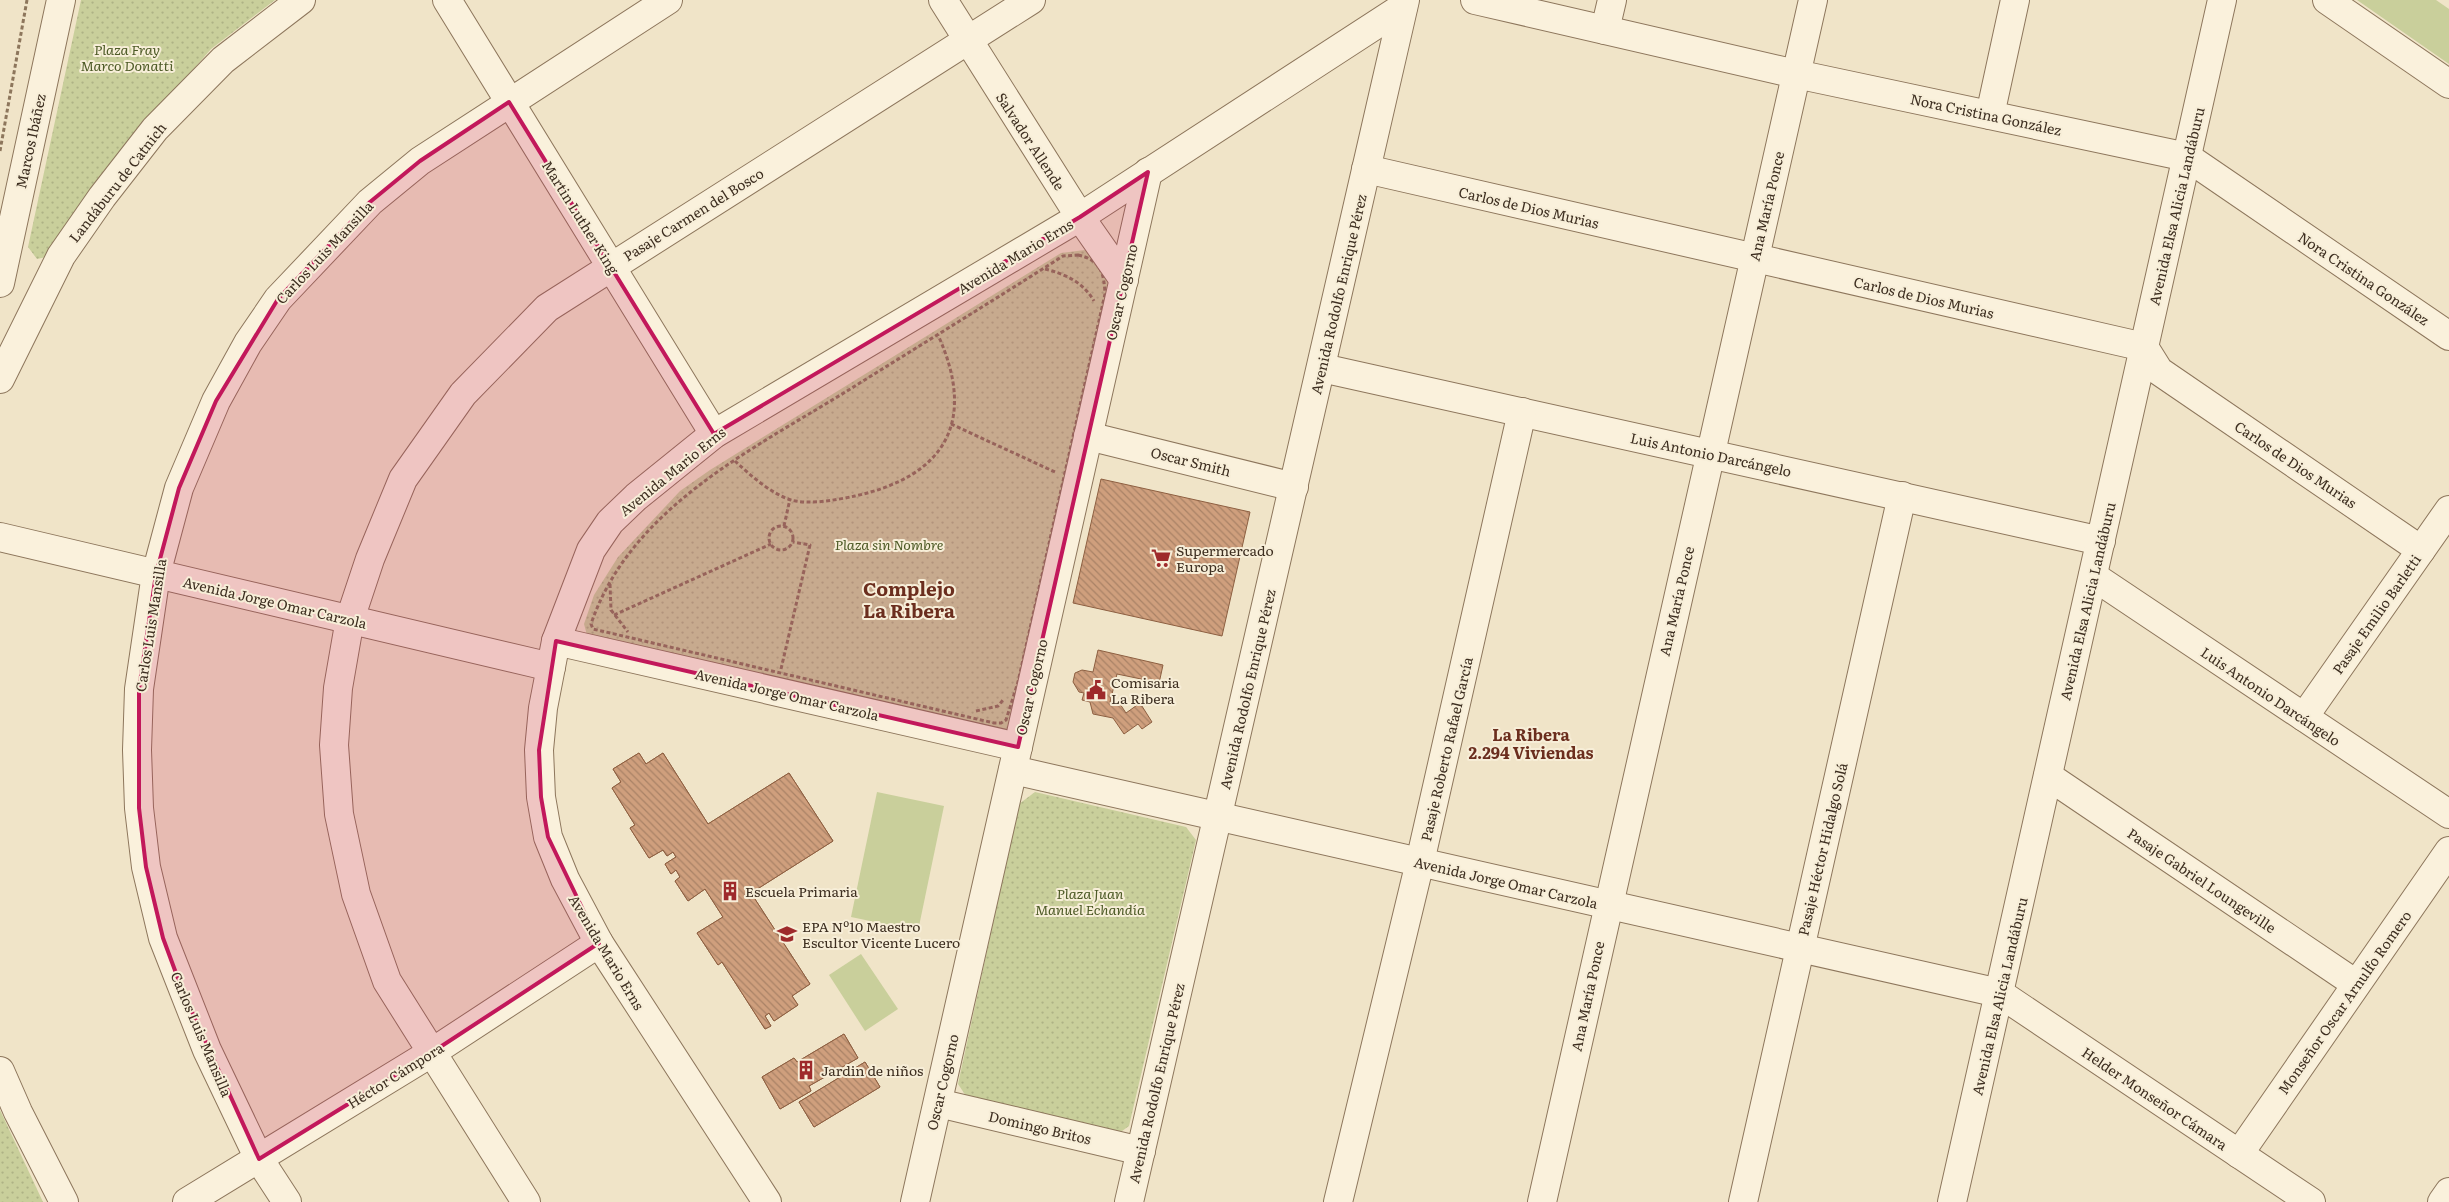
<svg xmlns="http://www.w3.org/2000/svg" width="2449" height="1202" viewBox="0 0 2449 1202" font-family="Literata,serif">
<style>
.grass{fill:#c9cf9b}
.park{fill:url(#park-dots)}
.building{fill:url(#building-back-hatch);stroke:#8d5f41}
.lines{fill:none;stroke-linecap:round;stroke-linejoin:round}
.minor-casing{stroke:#8d765c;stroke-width:30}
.path{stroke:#8d765c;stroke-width:3;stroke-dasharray:4 2.5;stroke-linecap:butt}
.minor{stroke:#faf1dc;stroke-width:28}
.marked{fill:#c2185b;fill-opacity:0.2;stroke:#c2185b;stroke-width:4;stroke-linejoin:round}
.labels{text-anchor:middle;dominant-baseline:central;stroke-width:4;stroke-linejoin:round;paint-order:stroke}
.park-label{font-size:14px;font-style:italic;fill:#4d5a26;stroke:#f7eed8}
.street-label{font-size:14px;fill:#3d2e20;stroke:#f7eed8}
.poi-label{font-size:14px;fill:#3d2e20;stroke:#f7eed8;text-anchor:start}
.quarter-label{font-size:16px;font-weight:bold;fill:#6b2e1e;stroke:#f7eed8}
.district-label{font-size:19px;font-weight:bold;fill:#6b2e1e;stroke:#f7eed8}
</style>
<defs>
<pattern id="park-dots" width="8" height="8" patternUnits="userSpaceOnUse" patternTransform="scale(1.25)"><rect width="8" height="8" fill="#c9cf9b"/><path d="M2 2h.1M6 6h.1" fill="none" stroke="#aeb285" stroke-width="1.8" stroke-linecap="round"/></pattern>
<pattern id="building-back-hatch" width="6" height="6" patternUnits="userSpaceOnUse" patternTransform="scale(1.25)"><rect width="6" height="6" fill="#cf9f7d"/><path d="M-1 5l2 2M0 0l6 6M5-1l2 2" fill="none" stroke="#a98266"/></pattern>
</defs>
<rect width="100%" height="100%" fill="#f0e4c8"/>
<!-- grass -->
<g class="grass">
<path d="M2357 0H2436L2449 9V64Z"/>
<path d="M877 792 944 806 918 931 851 917Z"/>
<path d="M861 954 898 1009 865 1031 829 975Z"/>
</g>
<!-- park -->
<g class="park">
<path d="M81 0H275L211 49 119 155 51 256 37 259 28 247Z"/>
<path d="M1085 250C1108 266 1109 276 1108 303L1018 682 1015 725 1011 733 587 635 584 624 594 595 618 557 680 491 710 470 1061 253Z"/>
<path d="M1035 792 1186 827 1196 840 1129 1126 1118 1134 966 1096 958 1084 1019 804Z"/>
<path d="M0 1110 43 1202H0Z"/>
</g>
<!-- building -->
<g class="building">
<path d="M1101 479 1250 512 1222 636 1073 603Z"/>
<path d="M1098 650 1163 665 1158 688 1145 685 1146 680 1117 674 1110 702 1120 704 1126 713 1140 703 1152 722 1142 729 1138 724 1124 734 1113 718 1093 714 1090 702 1082 700 1084 693 1079 692 1073 682 1075 673 1082 670 1093 672Z"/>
<path d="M639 753 646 764 663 753 708 824 789 773 833 841 751 893 810 984 792 996 798 1005 774 1021 769 1013 765 1016 771 1026 765 1029 722 962 718 965 697 933 723 917 705 889 688 901 675 881 680 877 676 870 671 874 665 864 676 857 673 852 667 856 663 850 649 858 630 828 635 825 612 788 621 782 613 769Z"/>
<path d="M639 753 646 764 663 753 708 824 789 773 833 841 751 893 810 984 792 996 798 1005 774 1021 769 1013 765 1016 771 1026 765 1029 722 962 718 965 697 933 723 917 705 889 688 901 675 881 680 877 676 870 671 874 665 864 676 857 673 852 667 856 663 850 649 858 630 828 635 825 612 788 621 782 613 769Z"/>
<path d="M844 1034 858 1058 809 1086 811 1091 780 1109 762 1077 794 1058 797 1062Z"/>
<path d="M844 1034 858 1058 809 1086 811 1091 780 1109 762 1077 794 1058 797 1062Z"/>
<path d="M865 1062 880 1087 814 1127 799 1102Z"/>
<path d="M865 1062 880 1087 814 1127 799 1102Z"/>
</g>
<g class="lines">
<defs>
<g id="minor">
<path d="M447 0 714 434"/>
<path d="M943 0 1080 217 1124 280"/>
<path d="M1475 0 1796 74 2187 157 2449 336"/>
<path d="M2327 0 2449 84"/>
<path d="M1605 30 1612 0"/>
<path d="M1990 115 2015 0"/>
<path d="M1366 169 2144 347 2159 371 2421 550"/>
<path d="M0 283 61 0"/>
<path d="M1322 368 2101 541"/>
<path d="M0 379 61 256 102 197 155 129 223 60 301 0"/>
<path d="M1088 436 1294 487"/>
<path d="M0 537 551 667"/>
<path d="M2093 576 2449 814"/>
<path d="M556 641 1018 747"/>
<path d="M2304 717 2449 510"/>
<path d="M1013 770 1999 993 2311 1202"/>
<path d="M2048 776 2356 984"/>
<path d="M0 1071 18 1112 64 1202"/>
<path d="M938 1103 1141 1151"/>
<path d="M2239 1154 2449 851"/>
<path d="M187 1202 431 1053 599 943"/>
<path d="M287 1202 259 1159 207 1050 163 938 146 867 139 808 137 750 139 689 156 574 179 488 216 401 248 343 278 299 370 202 420 161 668 0"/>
<path d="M526 1202 387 981 356 894 339 814 334 745 338 688 350 619 370 559 403 479 463 394 547 308 1031 0"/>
<path d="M767 1202 599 943 565 879 548 837 541 797 539 750 543 708 556 641 591 550 610 522 636 497 714 434 1080 217 1403 7"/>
<path d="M915 1202 1148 172"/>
<path d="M1129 1202 1405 0"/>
<path d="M1338 1202 1420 862 1522 412"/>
<path d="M1542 1202 1813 0"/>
<path d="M1743 1202 1902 496"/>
<path d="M1952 1202 2222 0"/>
<path d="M2442 1202 2449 1192"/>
</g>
</defs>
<!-- minor casing -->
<use href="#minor" class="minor-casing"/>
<!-- path -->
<g class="path">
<path d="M0 151 27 0"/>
<path d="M1078 255C1101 260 1104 273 1105 294L1018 682 1006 720 1001 723H994L593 629 591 624C631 506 756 448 855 386 924 343 994 300 1063 256Z"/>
<path d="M1045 269C1065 274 1083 282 1094 301"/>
<path d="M951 424 1055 472"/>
<path d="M735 461C750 475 770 493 791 500 809 505 836 500 855 496 946 476 977 421 938 335"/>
<circle cx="781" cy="538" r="12"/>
<path d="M784 526 790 499"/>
<path d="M610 584 611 610 628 632"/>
<path d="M614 615 771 544"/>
<path d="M781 669 810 545 793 542"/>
<path d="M976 711 998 706 1003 700"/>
</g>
<!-- minor -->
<use href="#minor" class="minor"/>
</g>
<!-- marked area -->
<path class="marked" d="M509 102 714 434 1080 217 1148 172 1018 747 556 641 539 750 541 797 548 837 599 943 431 1053 259 1159 183 992 163 938 146 867 139 808V689L156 574 179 488 216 401 278 299 370 202 420 161Z"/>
<!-- icons -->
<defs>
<symbol id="supermarket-bare" viewBox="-9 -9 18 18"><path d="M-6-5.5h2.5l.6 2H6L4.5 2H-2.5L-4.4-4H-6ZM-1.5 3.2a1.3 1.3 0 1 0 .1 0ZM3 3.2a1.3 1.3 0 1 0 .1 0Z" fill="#9e2a2b" stroke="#f7eed8" stroke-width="2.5" paint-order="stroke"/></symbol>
<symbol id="civic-bare" viewBox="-9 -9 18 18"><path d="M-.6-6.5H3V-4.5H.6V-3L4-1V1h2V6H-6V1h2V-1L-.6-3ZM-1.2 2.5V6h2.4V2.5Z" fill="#9e2a2b" stroke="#f7eed8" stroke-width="2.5" paint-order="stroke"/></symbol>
<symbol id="building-bare" viewBox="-9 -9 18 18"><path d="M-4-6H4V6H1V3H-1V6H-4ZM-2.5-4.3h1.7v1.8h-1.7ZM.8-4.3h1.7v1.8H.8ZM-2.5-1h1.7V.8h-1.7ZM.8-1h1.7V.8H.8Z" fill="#9e2a2b" stroke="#f7eed8" stroke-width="2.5" paint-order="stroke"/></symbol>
<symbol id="school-bare" viewBox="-9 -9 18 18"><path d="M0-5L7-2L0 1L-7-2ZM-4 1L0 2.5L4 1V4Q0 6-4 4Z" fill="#9e2a2b" stroke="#f7eed8" stroke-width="2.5" paint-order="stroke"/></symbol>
</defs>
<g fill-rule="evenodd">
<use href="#supermarket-bare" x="1147" y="544" width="28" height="28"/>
<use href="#civic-bare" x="1082" y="676" width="28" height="28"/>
<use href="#building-bare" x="716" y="877" width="28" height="28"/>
<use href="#school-bare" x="773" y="920" width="28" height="28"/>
<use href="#building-bare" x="792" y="1056" width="28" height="28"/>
</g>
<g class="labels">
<!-- park labels -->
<g class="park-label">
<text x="127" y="49">Plaza Fray<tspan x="127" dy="16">Marco Donatti</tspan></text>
<text x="889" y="544">Plaza sin Nombre</text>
<text x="1090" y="893">Plaza Juan<tspan x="1090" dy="16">Manuel Echandía</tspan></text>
</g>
<!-- street labels -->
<g class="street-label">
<text transform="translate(1986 114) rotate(12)">Nora Cristina González</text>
<text transform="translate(30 141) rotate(-78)">Marcos Ibáñez</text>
<text transform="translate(1031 141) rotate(57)">Salvador Allende</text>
<text transform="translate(117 182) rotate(-52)">Landáburu de Catnich</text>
<text transform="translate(1766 206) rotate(-77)">Ana María Ponce</text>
<text transform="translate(2176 206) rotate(-77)">Avenida Elsa Alicia Landáburu</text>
<text transform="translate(1529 207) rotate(13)">Carlos de Dios Murias</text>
<text transform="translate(693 214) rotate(-32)">Pasaje Carmen del Bosco</text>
<text transform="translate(581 217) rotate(58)">Martin Luther King</text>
<text transform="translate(324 252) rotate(-47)">Carlos Luis Mansilla</text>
<text transform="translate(1015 256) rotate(-31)">Avenida Mario Erns</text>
<text transform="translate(2364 278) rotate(34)">Nora Cristina González</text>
<text transform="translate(1121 292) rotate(-77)">Oscar Cogorno</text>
<text transform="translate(1338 294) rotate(-77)">Avenida Rodolfo Enrique Pérez</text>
<text transform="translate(1924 297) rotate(13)">Carlos de Dios Murias</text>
<text transform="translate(1711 454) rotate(12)">Luis Antonio Darcángelo</text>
<text transform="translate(1191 461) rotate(14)">Oscar Smith</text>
<text transform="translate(2296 464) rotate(34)">Carlos de Dios Murias</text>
<text transform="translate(672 471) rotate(-39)">Avenida Mario Erns</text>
<text transform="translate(1676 601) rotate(-77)">Ana María Ponce</text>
<text transform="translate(2087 601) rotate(-77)">Avenida Elsa Alicia Landáburu</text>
<text transform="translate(275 602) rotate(13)">Avenida Jorge Omar Carzola</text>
<text transform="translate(2376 614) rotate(-55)">Pasaje Emilio Barletti</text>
<text transform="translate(150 625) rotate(-81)">Carlos Luis Mansilla</text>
<text transform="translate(1031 687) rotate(-77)">Oscar Cogorno</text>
<text transform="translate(1247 689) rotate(-77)">Avenida Rodolfo Enrique Pérez</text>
<text transform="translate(787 694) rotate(13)">Avenida Jorge Omar Carzola</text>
<text transform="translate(2271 696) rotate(34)">Luis Antonio Darcángelo</text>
<text transform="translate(1446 749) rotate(-77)">Pasaje Roberto Rafael García</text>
<text transform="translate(1822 849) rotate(-77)">Pasaje Héctor Hidalgo Solá</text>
<text transform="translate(2202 880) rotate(34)">Pasaje Gabriel Loungeville</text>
<text transform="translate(1506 882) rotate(13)">Avenida Jorge Omar Carzola</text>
<text transform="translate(607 952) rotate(59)">Avenida Mario Erns</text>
<text transform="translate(1587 996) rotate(-78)">Ana María Ponce</text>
<text transform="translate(1999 996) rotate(-77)">Avenida Elsa Alicia Landáburu</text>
<text transform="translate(2344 1002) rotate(-55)">Monseñor Oscar Arnulfo Romero</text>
<text transform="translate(202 1034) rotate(67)">Carlos Luis Mansilla</text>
<text transform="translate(395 1075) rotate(-32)">Héctor Cámpora</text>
<text transform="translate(942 1082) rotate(-77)">Oscar Cogorno</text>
<text transform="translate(1156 1083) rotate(-77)">Avenida Rodolfo Enrique Pérez</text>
<text transform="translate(2155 1098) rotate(34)">Helder Monseñor Cámara</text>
<text transform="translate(1040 1127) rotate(13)">Domingo Britos</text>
</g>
<!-- poi labels -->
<g class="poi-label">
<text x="1176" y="550">Supermercado<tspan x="1176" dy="16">Europa</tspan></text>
<text x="1111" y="682">Comisaria<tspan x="1111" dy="16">La Ribera</tspan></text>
<text x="745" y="891">Escuela Primaria</text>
<text x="802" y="926">EPA Nº10 Maestro<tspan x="802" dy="16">Escultor Vicente Lucero</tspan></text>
<text x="821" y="1070">Jardin de niños</text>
</g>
<!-- quarter labels -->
<g class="quarter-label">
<text x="1531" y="734">La Ribera<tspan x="1531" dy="18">2.294 Viviendas</tspan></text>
</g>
<!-- district labels -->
<g class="district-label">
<text x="909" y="588">Complejo<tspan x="909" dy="22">La Ribera</tspan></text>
</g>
</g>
</svg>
